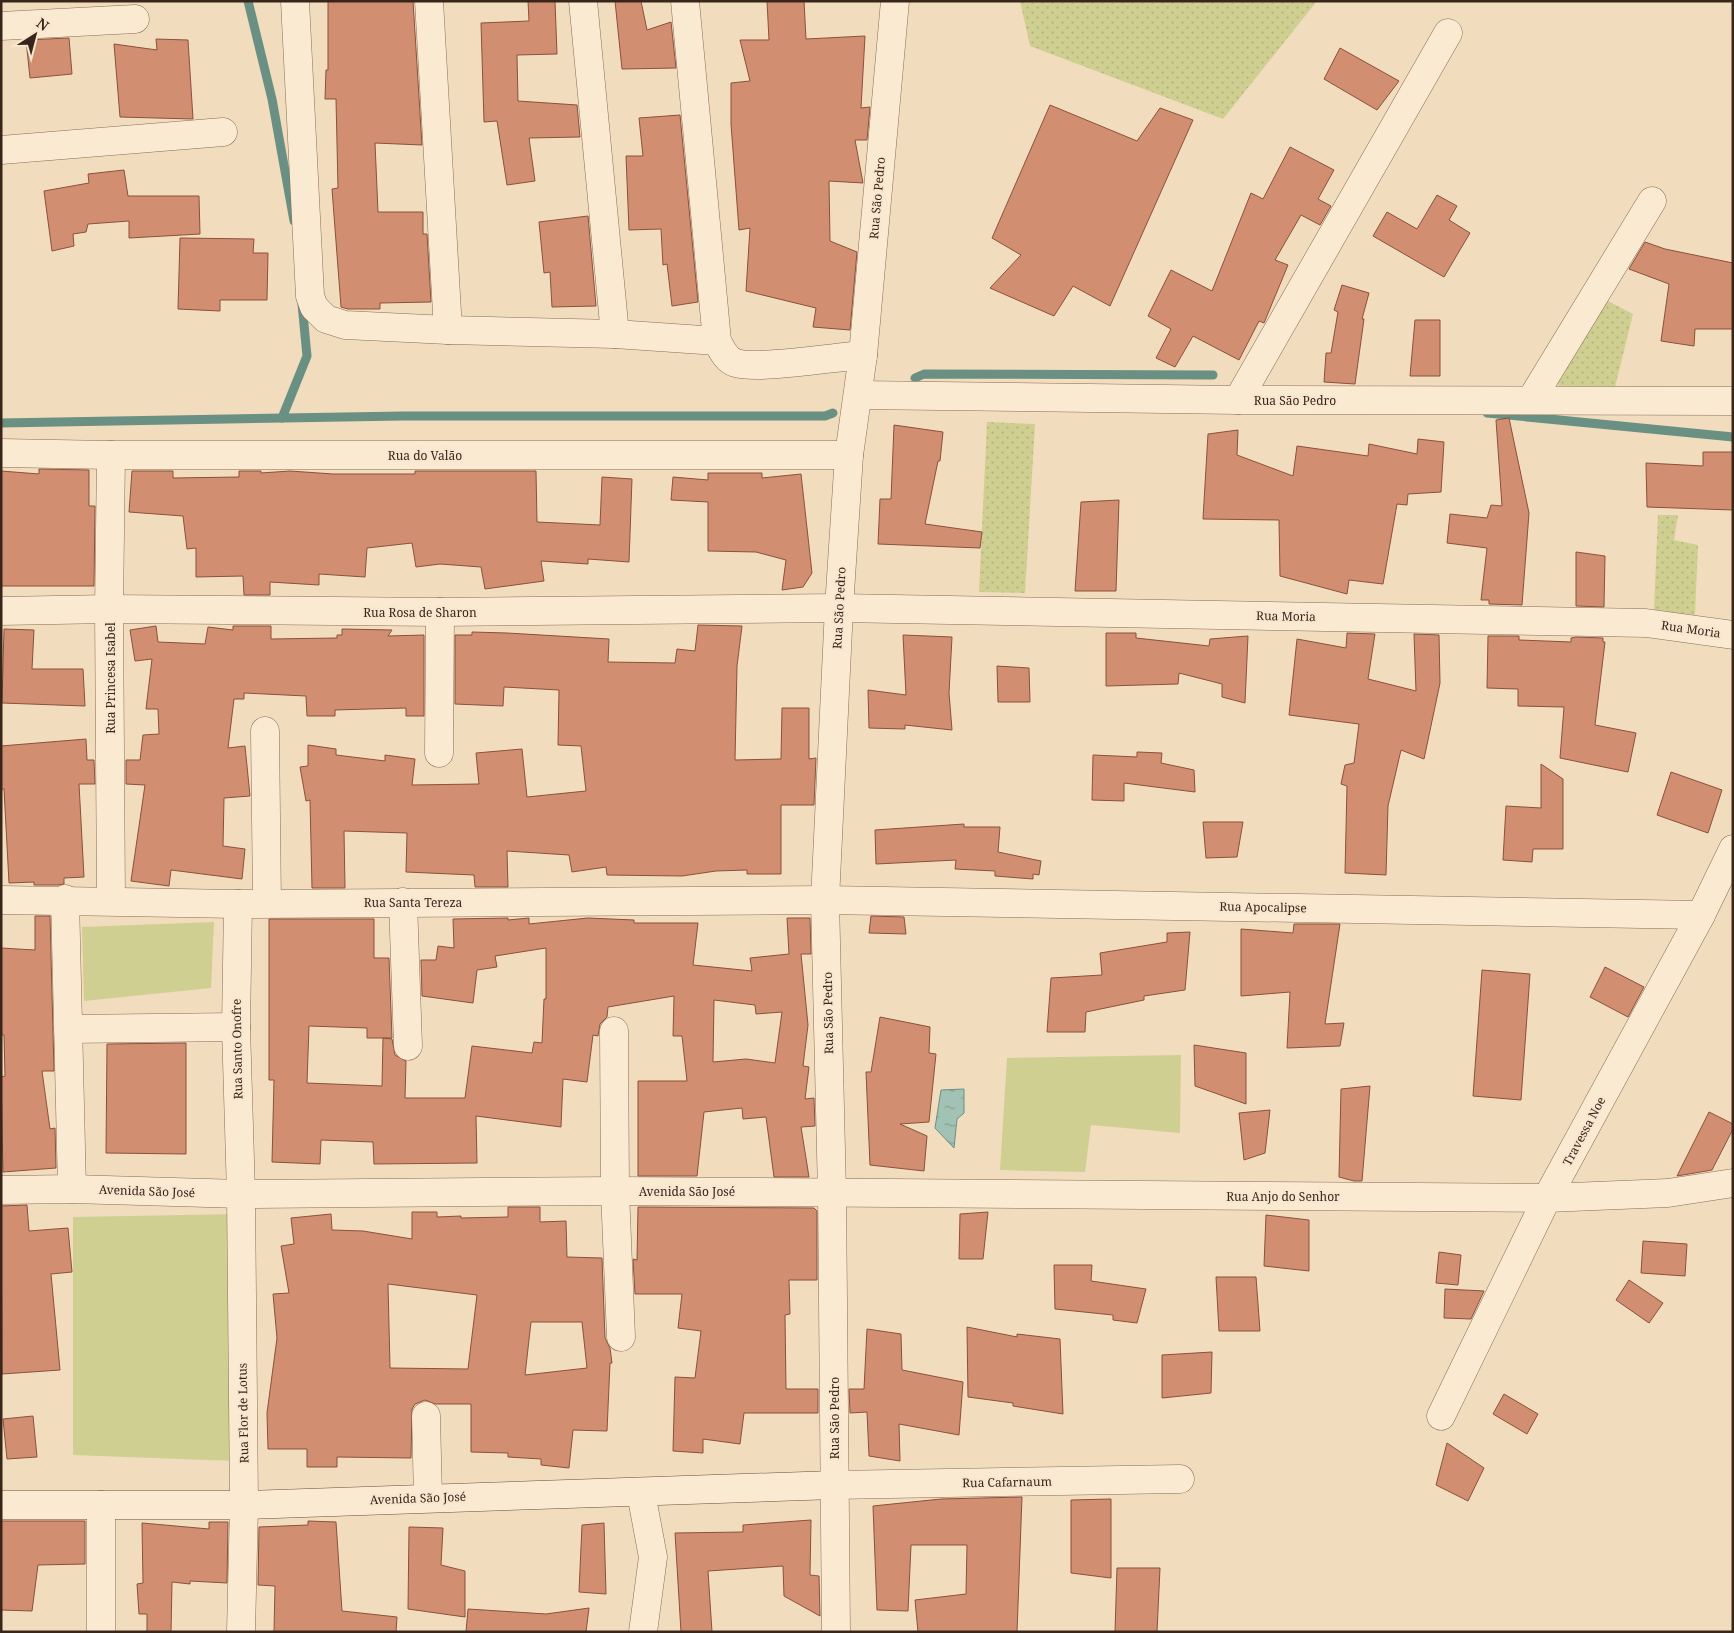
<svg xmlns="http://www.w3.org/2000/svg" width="1734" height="1633" viewBox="0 0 1734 1633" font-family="'Noto Serif',serif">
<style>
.grass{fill:url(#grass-dots)}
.park{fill:#cfcf92}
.water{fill:url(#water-ripples);stroke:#699082}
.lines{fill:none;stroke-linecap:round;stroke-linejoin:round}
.stream{stroke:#699082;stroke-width:9}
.building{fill:#d28e71;stroke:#8b513a;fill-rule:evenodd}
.street-casing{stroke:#8a6c56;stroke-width:29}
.secondary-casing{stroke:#6c4d39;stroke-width:29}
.street{stroke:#fbead2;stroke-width:28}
.secondary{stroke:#fbead2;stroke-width:28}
.labels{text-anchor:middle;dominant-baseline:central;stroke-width:4.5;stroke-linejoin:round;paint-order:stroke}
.street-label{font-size:12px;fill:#39261b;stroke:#f8e7ce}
</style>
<defs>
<pattern id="grass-dots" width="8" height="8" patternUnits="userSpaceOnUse" patternTransform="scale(1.25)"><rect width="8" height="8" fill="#cfcf92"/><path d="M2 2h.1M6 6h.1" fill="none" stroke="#b2b27d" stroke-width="1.8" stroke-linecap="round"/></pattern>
<pattern id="water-ripples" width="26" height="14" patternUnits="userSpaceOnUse" patternTransform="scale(1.25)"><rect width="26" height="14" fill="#a2c2b5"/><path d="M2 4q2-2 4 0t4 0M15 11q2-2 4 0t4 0" fill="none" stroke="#859d92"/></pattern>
</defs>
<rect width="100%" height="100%" fill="#f1dcbe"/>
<!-- grass -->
<g class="grass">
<path d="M1020 1H1317L1223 119 1030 46Z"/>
<path d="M1600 297 1633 314 1615 387 1559 386 1550 373Z"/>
<path d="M987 422 1035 424 1025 593 979 592Z"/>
<path d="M1658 515H1678L1674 540 1698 545 1695 615 1654 610Z"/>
</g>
<!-- park -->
<g class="park">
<path d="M214 922 211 988 84 1001 82 927Z"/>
<path d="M1181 1055 1180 1133 1091 1125 1085 1172 1000 1170 1007 1058Z"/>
<path d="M241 1214 235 1461 73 1455V1217Z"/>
</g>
<!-- water -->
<path class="water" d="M964 1089V1113L957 1119 954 1148 935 1128 941 1090Z"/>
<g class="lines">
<!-- stream -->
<g class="stream">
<path d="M248 1 272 99 294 221"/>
<path d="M915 378 924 374 1213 375"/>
<path d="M1487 413 1733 437"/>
<path d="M282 418 307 356 302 304"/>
<path d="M1 423 403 416H825L833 413"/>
</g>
</g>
<!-- building -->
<g class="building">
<path d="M328 1H413L422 145 375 143 378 212H423V234H427L431 302 380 303V309H348L341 307 332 189 338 188 336 99H325L326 70H328Z"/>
<path d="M528 1H555L557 54 517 55 518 101 577 105 580 137 529 138 535 181 507 185 497 121 484 122 481 23 529 21Z"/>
<path d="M615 1H641L647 30 671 22 676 68 622 69Z"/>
<path d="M767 1H804L806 39 865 36 861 108 870 107 867 140H855L863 183 829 181 830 241 857 252 850 330 813 327 816 308 746 291 750 228 739 230 731 124V83L750 81 740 40H769Z"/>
<path d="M69 38 72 74 30 78 26 40Z"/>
<path d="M156 39 188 40 193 119 120 117 114 44 157 50Z"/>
<path d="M1340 48 1399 81 1377 110 1324 79Z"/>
<path d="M1050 105 1137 141 1160 108 1193 120 1110 306 1073 286 1054 316 990 288 1021 255 992 238Z"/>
<path d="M680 115 698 302 672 306 667 264 663 265 661 229 629 230 626 156H643L639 118Z"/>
<path d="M1290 147 1334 170 1318 199 1331 206 1320 225 1301 215 1275 260 1288 265 1264 323 1259 321 1239 360 1193 336 1175 367 1156 358 1171 329 1148 316 1171 270 1212 291 1251 193 1263 199Z"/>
<path d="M124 170 128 196H199L200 234 129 238V221L88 224 86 232 73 234 74 246 52 251 44 191 89 183 88 174Z"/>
<path d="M1437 195 1457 206 1449 220 1470 233 1444 277 1373 236 1387 212 1417 229Z"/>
<path d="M588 216 596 306 552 307 550 272 544 273 539 222Z"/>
<path d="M180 238 254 239 253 253H268L267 300H220V311L178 309Z"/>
<path d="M1645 242 1665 249 1733 263V329H1695L1694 346 1661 341 1669 284 1629 269Z"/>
<path d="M1342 285 1369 293 1362 319H1364L1355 384 1324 382 1326 353H1331L1338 312 1334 310Z"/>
<path d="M1415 320H1440V376H1410Z"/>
<path d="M1509 418 1529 513 1522 605 1489 604V600H1481L1487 548 1447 543 1450 514 1487 518 1491 505 1502 506 1496 420Z"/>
<path d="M894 425 943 432 940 461H938L925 524 982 532 980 548 878 544 880 499H891Z"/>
<path d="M1238 430 1237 455 1293 476 1297 446 1368 456 1369 444 1417 454 1418 439 1444 442 1441 492 1408 494 1407 505 1397 504 1383 584 1349 580 1347 594 1280 576 1279 520 1203 519 1208 434Z"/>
<path d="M1703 452H1733V510L1647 507 1646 463 1703 466Z"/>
<path d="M39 469 89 470V506H95L94 586H1V471L39 474Z"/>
<path d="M132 471H173V478L239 477V471H261V473L290 471 333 474H415V471H536L537 522 600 525 602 477 632 479 629 562 588 559V564L541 561 544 581 485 589 481 567 440 564 416 567 412 543 367 548 365 577 319 574V585L270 582V595H244L243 576 196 577V548L187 549 183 516 129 512Z"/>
<path d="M708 473H762V478L801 474 812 573 803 587 782 590 786 560 756 552 708 551V502L671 500 673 477 708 480Z"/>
<path d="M1119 500 1116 591H1075L1081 502Z"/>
<path d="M1576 552 1605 556 1604 607 1576 606Z"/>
<path d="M698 625 742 626 737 666 735 760 781 759 782 708H809V759L816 758 814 805H781V874H747V870L716 871 682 876 607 875 606 867 572 872 569 855 507 851 508 887H475L474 875 406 872 407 833 344 831 345 888H312L310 800 306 801 300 767 308 766V745L336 749V755L385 761V755L415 759 412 785 479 784 476 753 522 749 527 797 586 791 581 746 558 745 559 690 504 687 503 706 455 704V635H472V632L507 633 609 639 608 662 675 663 677 649 695 651Z"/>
<path d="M156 626 158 642 205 644 208 627 233 630V626H271V639L337 638V635H342V629L392 630 388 636 424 635V716H406V708L335 710V716H307L306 696 244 693V699H234L228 748 245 746 250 796 224 798 223 846 245 849 242 879 171 870 169 886 131 881 145 785 126 784V760H140L143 735 159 734 158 709H146L152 659 135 661 130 630Z"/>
<path d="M4 629 34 630 32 669H83L85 706 2 703Z"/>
<path d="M1106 633H1136V638L1209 646 1210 639 1248 636 1245 703 1222 697V684L1179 673 1178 684 1106 686Z"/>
<path d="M1347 633 1375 634 1368 679 1416 691 1414 634 1439 635 1440 683 1424 759 1401 750 1388 806 1386 875 1345 873 1347 786 1341 784 1345 765 1354 763 1359 724 1289 715 1297 639 1346 648Z"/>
<path d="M903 635 952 637 949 693 952 730 905 725V729L869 728 868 690 906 695Z"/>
<path d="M1488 636H1519V640L1571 642V638L1576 637 1603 638V642H1605L1595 725 1636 733 1628 772 1560 758 1564 707 1518 706V689L1487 688Z"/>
<path d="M997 666 1029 668 1030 702H998Z"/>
<path d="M86 739 87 760H94L95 784H79L84 877 64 878V884L58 885H34V882L9 883 4 789H1V746Z"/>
<path d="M1137 752 1162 753 1161 763 1194 770 1195 792 1124 783V801L1092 800 1093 755 1137 757Z"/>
<path d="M1541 764 1563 779V849H1533L1532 862 1503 860 1506 806 1541 808Z"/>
<path d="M1671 772 1722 790 1708 833 1657 815Z"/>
<path d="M1203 822H1243L1237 857 1206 858Z"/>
<path d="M964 824V827H1000L998 852 1041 861 1039 875 1033 874V879L995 876V871L955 869 956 860 876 864 875 830Z"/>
<path d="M35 916H50L54 1071H42L50 1129 55 1128 56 1168 3 1172 1 1077 5 1076 4 1035H1V948L35 950Z"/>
<path d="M871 916 904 917 906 934 869 933Z"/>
<path d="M508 918V920L529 918V924L588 918 634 920V923H698L693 965 752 971 750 958 789 954 787 918H810L811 954H801L808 1025 803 1066 809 1067 805 1099 814 1098 815 1126 801 1127 809 1177H774L766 1117 743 1119 742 1108 704 1112 697 1176H638V1081H687L682 1036H673L674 996 608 1007 607 1017 600 1024 598 1036 593 1035 587 1082 563 1079 561 1127 476 1116 477 1163 374 1164 373 1142 321 1140 320 1164 272 1162 274 1080H269V919H374V958H389L392 1038H383L392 1039 395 1055 406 1061 405 1098H465L472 1046 532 1053 534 1042 542 1043 544 999H546V948L495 956 497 967 477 970 473 1003 422 996 421 960H436L438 946 454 948 453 919ZM714 1000 755 1005 756 1014 782 1012 775 1063 746 1059 713 1062ZM309 1026 367 1028V1038H383L382 1086 307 1083Z"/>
<path d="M1294 924H1340L1325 1024 1344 1023 1340 1046 1287 1048 1290 992 1241 996V929L1293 933Z"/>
<path d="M1190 932 1185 990 1144 996V1000L1086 1012 1085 1032H1047L1051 978 1102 975 1100 953 1167 942V933Z"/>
<path d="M1605 967 1644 987 1628 1017 1590 997Z"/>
<path d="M1482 970 1530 974 1521 1100 1473 1096Z"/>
<path d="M880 1017 930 1027 929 1053 936 1054 929 1122 900 1124 927 1136 924 1171 870 1165 866 1072H871Z"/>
<path d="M186 1043V1154L106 1153 107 1044Z"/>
<path d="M1194 1045 1246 1053V1104L1195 1086Z"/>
<path d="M1370 1086 1362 1181H1354L1339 1177 1341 1089Z"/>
<path d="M1270 1110 1265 1153 1244 1160 1239 1113Z"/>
<path d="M1709 1112 1733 1124V1129L1712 1170 1677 1176Z"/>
<path d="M27 1205 29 1231 68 1228 72 1272 51 1274 60 1370 2 1374 1 1206Z"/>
<path d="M508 1207H540V1222L566 1221 567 1257 602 1258 605 1338 610 1348 612 1363H610L607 1431 573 1430 569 1468 541 1465V1459L508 1457V1453L471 1452V1404H435L425 1400 415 1404 412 1409 411 1458 337 1457V1467H307V1449H268L267 1413 277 1338 273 1294 289 1293 281 1246 294 1244 291 1218 331 1214 332 1230 363 1231 412 1239V1212H437V1217L461 1216V1218L508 1217ZM388 1284 477 1295 468 1369 390 1368ZM531 1322H582L587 1368 525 1375Z"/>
<path d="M638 1207 814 1208 817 1211V1280H789L790 1314 785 1315 786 1389H818V1413H744L740 1444 703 1439V1453L673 1451 675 1377 695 1378 701 1331 678 1328 682 1294H635L633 1259 637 1260Z"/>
<path d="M988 1212 983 1259H959L960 1214Z"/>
<path d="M1266 1215 1309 1220V1271L1264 1266Z"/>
<path d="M1643 1241 1687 1244 1685 1276 1641 1273Z"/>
<path d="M1439 1252 1461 1255 1458 1285 1436 1283Z"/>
<path d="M1054 1265H1092L1091 1281 1146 1289 1137 1323 1113 1320V1315L1055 1309Z"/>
<path d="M1216 1277H1256L1260 1331H1219Z"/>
<path d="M1629 1280 1663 1303 1649 1323 1616 1300Z"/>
<path d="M1445 1289 1484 1291 1471 1319 1444 1318Z"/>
<path d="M967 1327 1017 1337V1334L1060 1339 1063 1414 1013 1406V1403L968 1397Z"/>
<path d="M867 1329 901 1334 902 1370 963 1382 959 1435 899 1424 900 1461 869 1456 867 1412 850 1413 849 1389H864Z"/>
<path d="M1212 1352 1211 1393 1162 1398V1355Z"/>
<path d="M1504 1394 1538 1414 1527 1434 1493 1414Z"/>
<path d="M33 1416 37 1457 7 1459 3 1419Z"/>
<path d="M1447 1443 1484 1468 1468 1501 1436 1485Z"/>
<path d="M1022 1497 1017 1632H918L915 1600 966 1594 967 1545H911L908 1611 877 1610 873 1506 941 1499Z"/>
<path d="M1111 1499V1578L1071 1573V1500Z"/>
<path d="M811 1520 810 1575 819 1576 820 1616 784 1596 783 1566 708 1571 712 1632H681L675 1533 743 1532V1525Z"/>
<path d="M1 1521H85V1564L38 1565 32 1611 1 1610Z"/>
<path d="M308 1521 336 1522 342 1611 397 1617 396 1632H274L275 1586 258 1585 259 1527 308 1525Z"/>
<path d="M209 1522H228L227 1583 190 1581V1584L172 1582 171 1632H147V1614H139L137 1584 143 1583 142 1523 209 1529Z"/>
<path d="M604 1523 606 1594 579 1592 582 1525Z"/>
<path d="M409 1527 443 1528 441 1565 465 1571V1617L408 1609Z"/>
<path d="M1117 1568H1160L1157 1632H1115Z"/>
<path d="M589 1608 586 1632H466L468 1609 546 1614Z"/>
</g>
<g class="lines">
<defs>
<g id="street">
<path d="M295 1 310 296 314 307 326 319 345 325 448 330 615 334 717 341"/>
<path d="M429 1 448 330"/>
<path d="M583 1 615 334"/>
<path d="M685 1 717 341C722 350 726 360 736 363 757 370 837 357 863 355"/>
<path d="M1 26 135 19"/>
<path d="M1 150 223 132"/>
<path d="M858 395 1238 400 1733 401"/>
<path d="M1238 400 1448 33"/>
<path d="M1531 400 1652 201"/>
<path d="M1 453 111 455H849"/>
<path d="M1 611 109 609 440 612 839 608 1646 623 1733 635"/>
<path d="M265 731 267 903"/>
<path d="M439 753 440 612"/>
<path d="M65 899 72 1189"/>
<path d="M1 900 238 904 825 900 1701 915"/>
<path d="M111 900 109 609 111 455"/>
<path d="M403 902 408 1046"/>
<path d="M238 904 236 1027 241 1194 244 1505 241 1632"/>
<path d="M68 1029 236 1027"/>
<path d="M614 1031 615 1191 621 1337"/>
<path d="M1 1190 72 1189 241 1194 615 1191 1547 1198 1668 1193 1733 1183"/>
<path d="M426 1416 428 1498"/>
<path d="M1441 1416 1547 1198 1701 915 1733 849"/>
<path d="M834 1485 1180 1479"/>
<path d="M641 1493 653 1557 643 1632"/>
<path d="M101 1632V1505"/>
<path d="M836 1632 832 1193 825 900 839 608 849 455 863 355 895 1"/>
</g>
<path id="secondary" d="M1 1505H244L834 1485"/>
</defs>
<!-- street casing -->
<use href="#street" class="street-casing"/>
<!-- secondary casing -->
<use href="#secondary" class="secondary-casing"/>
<!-- street -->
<use href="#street" class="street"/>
<!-- secondary -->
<use href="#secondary" class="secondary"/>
</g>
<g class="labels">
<!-- street labels -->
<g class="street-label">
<text transform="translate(877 198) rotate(-85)">Rua São Pedro</text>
<text x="1295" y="400">Rua São Pedro</text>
<text x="425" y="455">Rua do Valão</text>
<text transform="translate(839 608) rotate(-87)">Rua São Pedro</text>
<text x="420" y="612">Rua Rosa de Sharon</text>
<text transform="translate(1286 616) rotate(1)">Rua Moria</text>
<text transform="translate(1691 629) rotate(8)">Rua Moria</text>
<text transform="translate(110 678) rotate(-90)">Rua Princesa Isabel</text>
<text x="413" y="902">Rua Santa Tereza</text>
<text transform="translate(1263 907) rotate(1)">Rua Apocalipse</text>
<text transform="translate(828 1013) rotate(-91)">Rua São Pedro</text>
<text transform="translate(237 1049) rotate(-91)">Rua Santo Onofre</text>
<text transform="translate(1584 1131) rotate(-62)">Travessa Noe</text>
<text transform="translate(147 1191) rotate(2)">Avenida São José</text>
<text x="687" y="1191">Avenida São José</text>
<text x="1283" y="1196">Rua Anjo do Senhor</text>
<text transform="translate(243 1413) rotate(-91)">Rua Flor de Lotus</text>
<text transform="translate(834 1418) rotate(-90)">Rua São Pedro</text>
<text transform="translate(1007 1482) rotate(-1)">Rua Cafarnaum</text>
<text transform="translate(418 1498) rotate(-2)">Avenida São José</text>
</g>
</g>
<!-- border -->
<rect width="1734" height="1633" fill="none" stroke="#39261b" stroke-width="5"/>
<!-- north arrow -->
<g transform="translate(35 35) rotate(36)" stroke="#f8e7ce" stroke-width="4" paint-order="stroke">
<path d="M0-4L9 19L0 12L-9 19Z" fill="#39261b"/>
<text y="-8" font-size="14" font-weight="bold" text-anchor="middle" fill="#39261b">N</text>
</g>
</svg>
